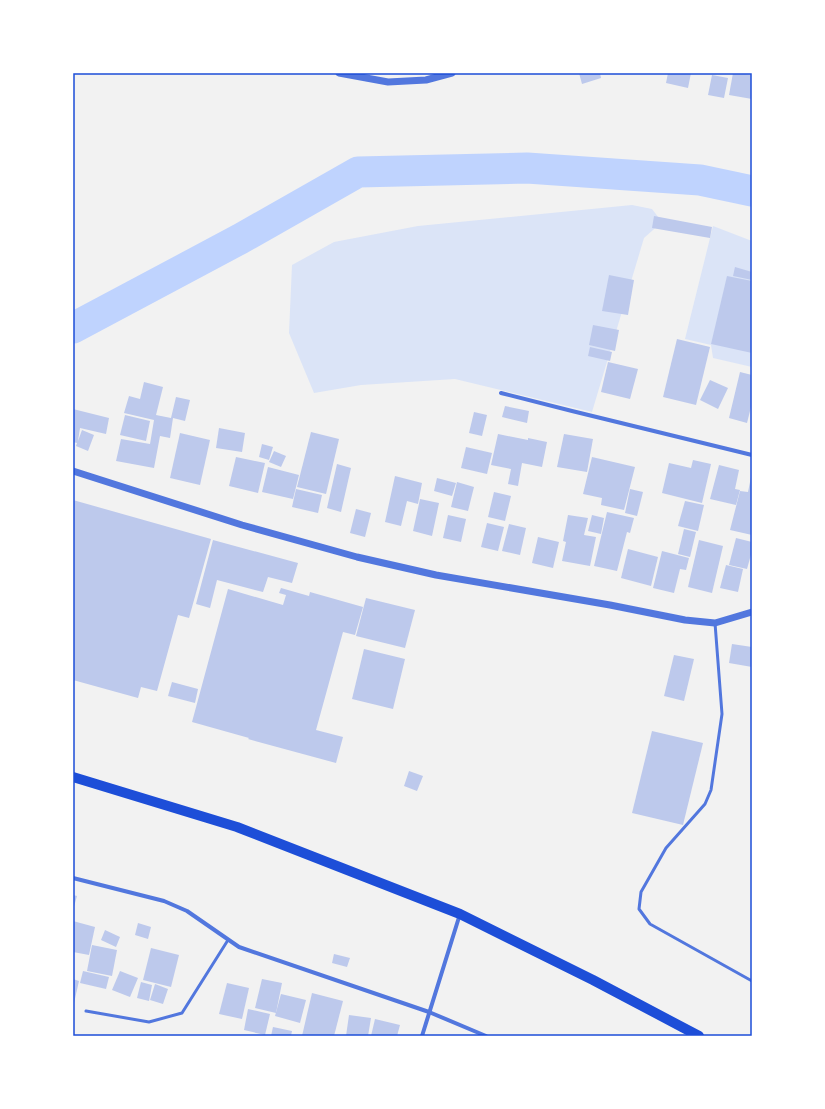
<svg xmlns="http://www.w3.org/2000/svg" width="825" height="1109" viewBox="0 0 825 1109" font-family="'Fira Sans Condensed',sans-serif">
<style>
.green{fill:#dbe4f7}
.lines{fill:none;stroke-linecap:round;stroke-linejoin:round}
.river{stroke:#bfd3fe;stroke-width:31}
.building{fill:#bdc9ec}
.service{stroke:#5277de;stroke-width:3}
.minor{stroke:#5277de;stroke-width:4}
.tertiary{stroke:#5277de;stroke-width:7}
.primary{stroke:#1d4ed8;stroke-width:10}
.neatline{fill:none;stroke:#1d4ed8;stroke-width:1.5}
</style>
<rect width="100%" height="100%" fill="#f2f2f2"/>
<!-- green -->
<g class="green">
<path d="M632 205 652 209 662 222 644 238 592 412 455 379 361 385 314 393 289 333 292 265 334 242 418 226Z"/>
<path d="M713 226 752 241V367L713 358 711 345 685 339Z"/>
</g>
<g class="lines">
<!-- river -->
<path class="river" d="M73 328 240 239 358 172 527 168 700 180 752 191"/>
</g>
<!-- building -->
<g class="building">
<path d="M579 73H600L601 78 582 84Z"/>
<path d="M668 73H691L688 88 666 83Z"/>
<path d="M733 73H740L752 75V99L729 95Z"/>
<path d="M712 75 728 78 724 98 708 95Z"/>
<path d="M654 216 712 227 710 238 652 228Z"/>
<path d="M735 267 752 272V280L733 276Z"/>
<path d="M609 275 634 280 628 315 602 311Z"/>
<path d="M727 276 752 281V353L711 344Z"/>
<path d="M593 325 619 330 615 351 589 345Z"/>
<path d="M677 339 710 347 696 405 663 397Z"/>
<path d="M590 347 612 352 610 361 588 356Z"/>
<path d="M608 362 638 369 630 399 601 392Z"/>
<path d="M740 372 752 375V407H751L747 423 729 418Z"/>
<path d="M710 380 728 388 718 409 700 400Z"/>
<path d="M144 382 163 387 156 415 171 418 176 397 190 400 185 421 173 418 170 438 160 436 154 468 116 461 121 439 150 444 154 420 124 413 129 396 140 399Z"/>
<path d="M505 406 529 411 527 423 502 417Z"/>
<path d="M73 409 109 418 106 434 80 428 78 441 82 430 94 435 88 451 76 446 77 443 73 442Z"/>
<path d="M474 412 487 415 482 436 469 433Z"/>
<path d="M125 415 150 421 146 441 120 435Z"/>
<path d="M219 428 245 433 242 452 216 448Z"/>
<path d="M311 432 339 439 326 494 297 487Z"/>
<path d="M180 433 210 440 200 485 170 478Z"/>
<path d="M498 434 528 440V438L547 442 542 467 522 463 518 486 508 484 511 469 491 465Z"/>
<path d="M564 434 593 439 587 472 557 467Z"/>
<path d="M262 444 273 447 269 460 259 457Z"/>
<path d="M466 447 492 453 487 474 461 468Z"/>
<path d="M274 451 286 456 281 467 269 462Z"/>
<path d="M236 457 265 463 258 493 229 486Z"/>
<path d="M592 457 635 467 624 510 601 505 602 498 583 494Z"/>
<path d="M693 460 711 464 702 503 662 493 669 463 691 468Z"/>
<path d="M337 464 351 468 341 512 327 508Z"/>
<path d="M719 465 739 470 735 489 740 490 736 505 710 499Z"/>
<path d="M268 467 299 475 293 499 262 492Z"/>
<path d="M395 476 422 483 418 504 407 501 401 526 385 522Z"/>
<path d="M751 477H752V535L730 530 740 491 748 492Z"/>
<path d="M437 478 456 483 452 496 434 491Z"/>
<path d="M457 482 474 487 468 511 451 507Z"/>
<path d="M296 489 322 495 318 513 292 507Z"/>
<path d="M630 489 643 492 637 516 625 513Z"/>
<path d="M494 492 511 496 505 521 488 517Z"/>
<path d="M420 499 439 503 432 536 413 531Z"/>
<path d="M73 500 211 539 189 618 178 615 157 691 141 687 138 698 73 680Z"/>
<path d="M685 501 704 505 698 531 678 526Z"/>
<path d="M356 509 371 513 365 537 350 533Z"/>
<path d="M607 512 634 518 630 533 627 532 617 571 594 566Z"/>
<path d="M448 515 466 519 461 542 443 538Z"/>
<path d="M568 515 588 518 584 535 596 537 590 566 562 561 566 542 563 541Z"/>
<path d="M592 515 604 518 601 534 588 531Z"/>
<path d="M487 523 504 527 498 551 481 547Z"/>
<path d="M509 524 526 528 520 555 502 551Z"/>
<path d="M684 529 696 532 690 557 678 554Z"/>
<path d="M538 537 559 542 553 568 532 563Z"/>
<path d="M736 538 752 542V551L747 569 729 565Z"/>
<path d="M213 540 298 563 292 583 268 577 263 592 217 580 210 608 196 604Z"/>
<path d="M699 540 723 546 712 593 688 587Z"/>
<path d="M628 549 658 557 651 586 621 578Z"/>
<path d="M662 551 689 558 686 570 680 569 674 593 653 588Z"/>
<path d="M726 565 743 569 738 592 720 588Z"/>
<path d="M281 588 309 596 310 592 363 607 355 635 343 632 316 730 343 737 336 763 248 739 249 738 192 722 228 589 283 605 286 595 279 593Z"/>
<path d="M366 598 415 610 405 648 356 636Z"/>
<path d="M732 644 752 647V667L729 663Z"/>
<path d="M364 649 405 659 393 709 352 699Z"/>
<path d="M674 655 694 659 684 701 664 696Z"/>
<path d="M172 682 198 689 195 703 168 696Z"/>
<path d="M652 731 703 743 683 825 632 813Z"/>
<path d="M409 771 423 776 417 791 404 786Z"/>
<path d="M73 895 77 896 73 910Z"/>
<path d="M73 921 95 927 89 955 73 952Z"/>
<path d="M138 923 151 927 148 939 135 935Z"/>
<path d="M105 930 120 937 116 947 101 940Z"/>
<path d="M92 945 117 950 112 976 87 971Z"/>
<path d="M151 948 179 955 171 987 143 980Z"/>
<path d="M334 954 350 958 347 967 332 963Z"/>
<path d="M83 971 109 977 106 989 80 983Z"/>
<path d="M120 971 138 978 130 997 112 990Z"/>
<path d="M73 979 79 981 74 1003H73Z"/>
<path d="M262 979 282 983 276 1013 255 1008Z"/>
<path d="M141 982 152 985 149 1001 137 998Z"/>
<path d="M227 983 249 988 242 1019 219 1014Z"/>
<path d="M155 984 168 989 163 1004 150 1000Z"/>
<path d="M312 993 343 1001 334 1036H302Z"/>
<path d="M281 994 306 1000 300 1023 275 1016Z"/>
<path d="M248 1009 270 1014 265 1035 244 1030Z"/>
<path d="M349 1015 371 1018 368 1036H346Z"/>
<path d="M375 1019 400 1025 397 1036H371Z"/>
<path d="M273 1027 292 1031 291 1036H271Z"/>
</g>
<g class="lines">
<!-- service -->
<g class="service">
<path d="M715 623 722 714 711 790 705 804 666 848 641 892 639 909 650 924 752 981"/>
<path d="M86 1011 149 1022 182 1013 228 940"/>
</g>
<!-- minor -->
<g class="minor">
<path d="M501 393 572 411 752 455"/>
<path d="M73 878 164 901 187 911 239 947 429 1012 486 1036"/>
<path d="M422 1036 460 914"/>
</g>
<!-- tertiary -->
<g class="tertiary">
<path d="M339 73 388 82 426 80 452 73"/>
<path d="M73 471 242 525 357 557 436 575 610 605 685 620 715 623 752 612"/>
</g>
<!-- primary -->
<path class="primary" d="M73 777 237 827 460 914 593 980 699 1036"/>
</g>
<!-- border -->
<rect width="825" height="1109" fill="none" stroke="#ffffff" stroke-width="148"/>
<rect x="74" y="74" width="677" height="961" class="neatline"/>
</svg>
